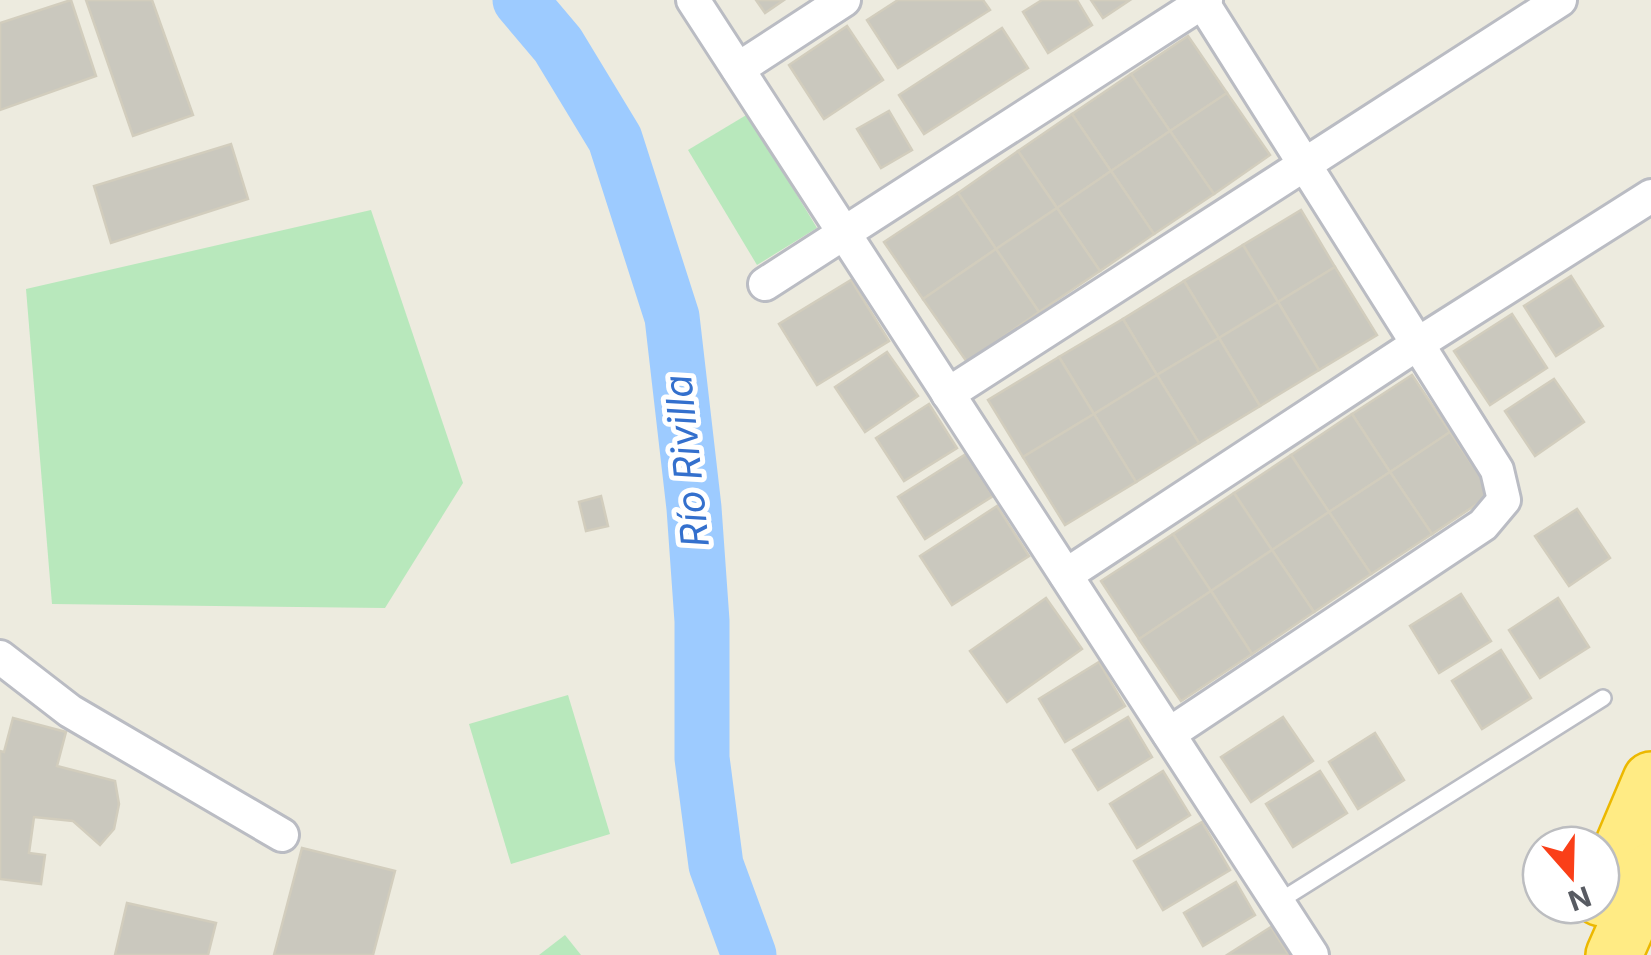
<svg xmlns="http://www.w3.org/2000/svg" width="1651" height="955" viewBox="0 0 1651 955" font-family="Inter,sans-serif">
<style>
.green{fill:#b8e8bc}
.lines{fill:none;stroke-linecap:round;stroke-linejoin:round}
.river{stroke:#9dcbff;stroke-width:55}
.building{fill:#cac8be;stroke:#d2cdbd;stroke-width:2.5}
.lane-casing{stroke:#babcc3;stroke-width:20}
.street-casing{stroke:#babcc3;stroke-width:38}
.highway-casing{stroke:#ecb800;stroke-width:60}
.lane{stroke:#fff;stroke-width:15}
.street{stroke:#fff;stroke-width:32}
.highway{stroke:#ffeb84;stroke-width:55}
.labels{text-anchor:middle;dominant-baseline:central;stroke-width:10;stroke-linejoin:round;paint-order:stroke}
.water-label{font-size:38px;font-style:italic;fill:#3470cd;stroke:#fff}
</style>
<rect width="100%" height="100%" fill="#edebdf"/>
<!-- green -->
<g class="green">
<path d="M748 114 817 228 757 265 688 150Z"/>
<path d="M371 210 463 483 385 608 52 604 26 289Z"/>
<path d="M568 695 610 834 511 864 469 724Z"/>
<path d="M565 935 581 955H539Z"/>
</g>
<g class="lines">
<!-- river -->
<path class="river" d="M520 0 558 45 615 139 672 317 694 508 702 621V758L716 865 749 955"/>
</g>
<!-- building -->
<g class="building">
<path d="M71 0 96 76 0 110V23Z"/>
<path d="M86 0H152L193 115 133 136Z"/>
<path d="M756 0H784L765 13Z"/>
<path d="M898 0H983L990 10 898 68 867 20Z"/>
<path d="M1042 0H1077L1092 25 1048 53 1023 12Z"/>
<path d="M1091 0H1130L1103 18Z"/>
<path d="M847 26 883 80 824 119 789 65Z"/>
<path d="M1002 28 1028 68 924 134 899 95Z"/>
<path d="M1188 36 1227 93 1170 131 1131 74Z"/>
<path d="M1131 74 1170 131 1111 171 1072 114Z"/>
<path d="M1227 93 1270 155 1214 194 1170 131Z"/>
<path d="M889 111 912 150 881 168 857 129Z"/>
<path d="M1072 114 1111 171 1057 208 1018 151Z"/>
<path d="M1170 131 1214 194 1154 234 1111 171Z"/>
<path d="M231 144 248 199 111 243 94 186Z"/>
<path d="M1018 151 1057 208 996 249 958 193Z"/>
<path d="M1111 171 1154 234 1100 271 1057 208Z"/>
<path d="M958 193 996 249 923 299 884 242Z"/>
<path d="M1057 208 1100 271 1039 312 996 249Z"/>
<path d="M1301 210 1335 267 1278 302 1243 245Z"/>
<path d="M1243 245 1278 302 1219 338 1184 281Z"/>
<path d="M996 249 1039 312 967 362 923 299Z"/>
<path d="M1335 267 1377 335 1319 370 1278 302Z"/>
<path d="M1571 276 1603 326 1556 356 1524 306Z"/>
<path d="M851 280 889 341 817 385 779 324Z"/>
<path d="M1184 281 1219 338 1157 375 1123 319Z"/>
<path d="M1278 302 1319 370 1260 406 1219 338Z"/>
<path d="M1512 314 1547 368 1490 405 1454 351Z"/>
<path d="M1123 319 1157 375 1094 414 1059 357Z"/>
<path d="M1219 338 1260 406 1199 443 1157 375Z"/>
<path d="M887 352 918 396 865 432 835 387Z"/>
<path d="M1059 357 1094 414 1023 457 988 400Z"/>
<path d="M1157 375 1199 443 1136 482 1094 414Z"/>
<path d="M1412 375 1450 432 1390 472 1352 414Z"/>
<path d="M1554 379 1584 422 1535 456 1505 411Z"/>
<path d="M929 404 957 448 904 481 876 438Z"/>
<path d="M1094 414 1136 482 1065 525 1023 457Z"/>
<path d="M1352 414 1390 472 1329 512 1291 455Z"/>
<path d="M1450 432 1492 494 1432 534 1390 472Z"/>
<path d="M966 454 993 496 925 539 898 497Z"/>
<path d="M1291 455 1329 512 1272 550 1234 493Z"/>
<path d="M1390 472 1432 534 1371 574 1329 512Z"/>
<path d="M1234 493 1272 550 1211 591 1173 534Z"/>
<path d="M601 496 608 526 586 531 579 502Z"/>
<path d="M997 506 1029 556 952 605 920 556Z"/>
<path d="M1577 509 1610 558 1569 586 1535 536Z"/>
<path d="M1329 512 1371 574 1314 612 1272 550Z"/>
<path d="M1173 534 1211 591 1139 639 1101 581Z"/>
<path d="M1272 550 1314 612 1252 654 1211 591Z"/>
<path d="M1211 591 1252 654 1181 701 1139 639Z"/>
<path d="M1461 594 1491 641 1439 673 1410 626Z"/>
<path d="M1046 598 1082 649 1007 702 970 651Z"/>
<path d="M1558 598 1589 647 1540 678 1509 630Z"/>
<path d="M1501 650 1531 698 1482 729 1452 681Z"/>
<path d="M1099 662 1125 706 1065 742 1039 699Z"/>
<path d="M1128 717 1152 757 1098 790 1073 750Z"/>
<path d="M1283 717 1313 761 1251 802 1221 757Z"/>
<path d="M13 718 66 732 57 766 115 781 119 804 114 829 100 845 73 821 34 817 29 853 45 855 41 884 0 879V751L4 752Z"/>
<path d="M1375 733 1404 780 1358 809 1329 762Z"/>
<path d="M1163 771 1190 815 1137 848 1110 804Z"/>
<path d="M1320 771 1347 813 1293 847 1266 804Z"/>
<path d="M1202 822 1230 870 1163 910 1134 861Z"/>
<path d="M302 848 395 871 373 955H274Z"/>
<path d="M1236 882 1255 915 1203 946 1184 913Z"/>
<path d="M127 903 216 923 208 955H115Z"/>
<path d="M1271 927 1289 955H1227Z"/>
</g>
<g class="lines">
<defs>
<path id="lane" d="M1278 902 1603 698"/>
<g id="street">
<path d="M693 0 1312 955"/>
<path d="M738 69 844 0"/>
<path d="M765 284 1206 0"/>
<path d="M948 394 1560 0"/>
<path d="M1066 575 1419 343 1651 196"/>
<path d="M0 657 70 711 282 835"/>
<path d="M1169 734 1483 525 1504 500 1497 470 1201 0"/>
</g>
<g id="highway">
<path d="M1601 898 1651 780"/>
<path d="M1614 955 1651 871"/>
</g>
</defs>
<!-- lane casing -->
<use href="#lane" class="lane-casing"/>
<!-- street casing -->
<use href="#street" class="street-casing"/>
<!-- highway casing -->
<use href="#highway" class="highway-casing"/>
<!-- lane -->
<use href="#lane" class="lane"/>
<!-- street -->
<use href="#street" class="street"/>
<!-- highway -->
<use href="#highway" class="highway"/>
</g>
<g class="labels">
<!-- water labels -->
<g class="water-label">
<text transform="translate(686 461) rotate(-96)">Río Rivilla</text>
</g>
</g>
<!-- north arrow -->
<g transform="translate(1571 875) rotate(160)"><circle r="48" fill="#ffffff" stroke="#bcbdc0" stroke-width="2.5"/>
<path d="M0-8L18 38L0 25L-18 38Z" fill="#fa3f18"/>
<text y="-15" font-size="28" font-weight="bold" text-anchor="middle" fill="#585b62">N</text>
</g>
</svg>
